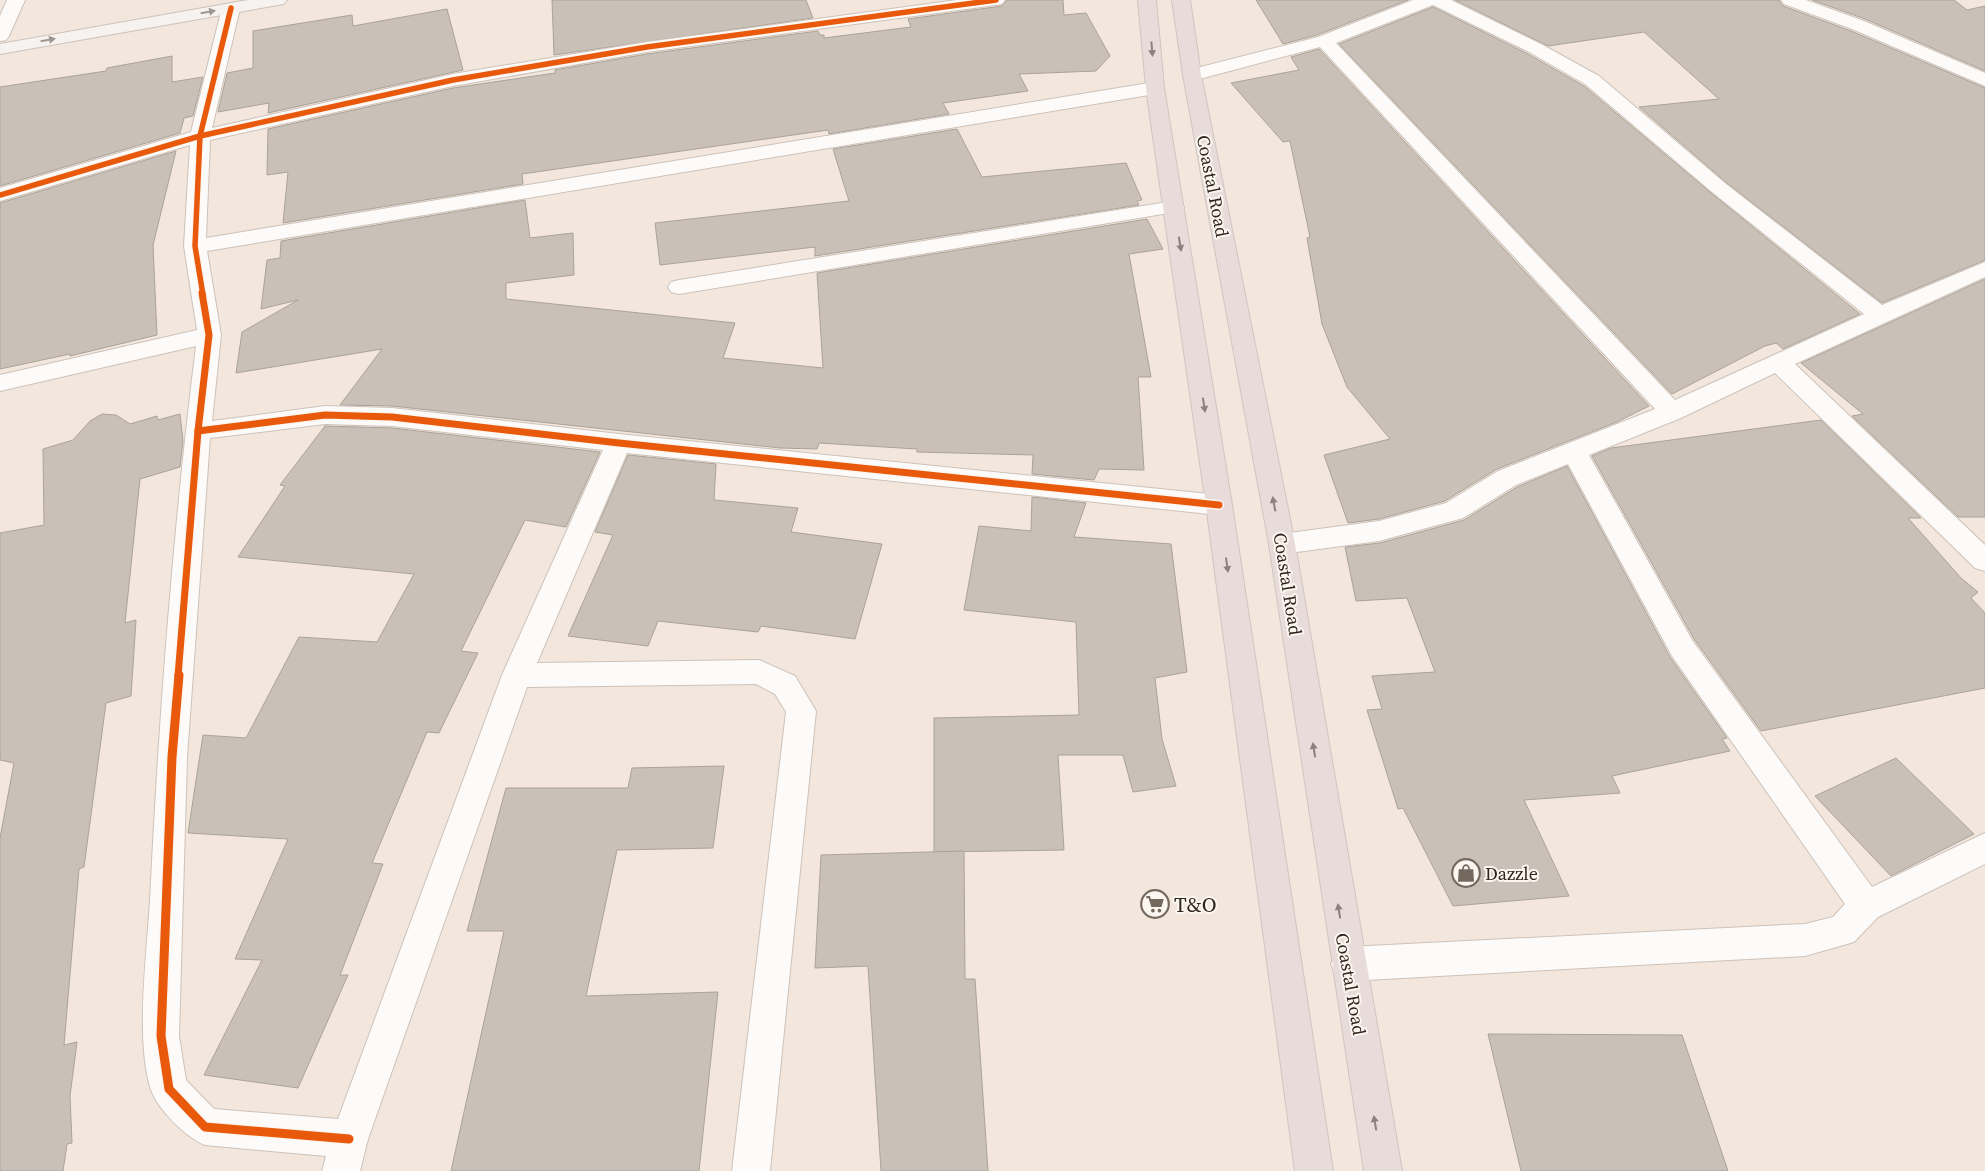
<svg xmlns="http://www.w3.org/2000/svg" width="1985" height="1171" viewBox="0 0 1985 1171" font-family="'Source Serif 4',serif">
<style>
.building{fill:#c9c1b7;stroke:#aaa398}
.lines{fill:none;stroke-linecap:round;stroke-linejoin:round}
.street-casing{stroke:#cdc2b9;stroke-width:2}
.secondary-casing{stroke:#cdc2b9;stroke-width:2}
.highway-casing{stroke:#cec6c1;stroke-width:2}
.street{fill:#fdfbfa;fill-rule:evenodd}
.secondary{fill:#f6f2f0;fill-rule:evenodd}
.highway{fill:#e7dcd9;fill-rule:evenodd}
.cycleway-far2-casing{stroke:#fcf6f1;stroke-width:8}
.cycleway-far1-casing{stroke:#fcf6f1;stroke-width:10}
.cycleway-casing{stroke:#fcf6f1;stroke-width:12}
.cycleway-far2{stroke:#e8590c;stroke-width:5.5}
.cycleway-far1{stroke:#e8590c;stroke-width:7}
.cycleway{stroke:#e8590c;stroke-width:9}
.oneway{fill:#9d9691}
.oneway2{fill:#8c807a}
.labels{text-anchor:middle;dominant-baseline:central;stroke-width:4;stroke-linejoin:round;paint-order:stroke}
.street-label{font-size:18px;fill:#30251c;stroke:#fcf6f1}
.poi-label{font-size:18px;fill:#30251c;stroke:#fcf6f1;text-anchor:start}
.near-poi-label{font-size:21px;fill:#30251c;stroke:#fcf6f1;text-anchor:start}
</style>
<rect width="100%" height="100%" fill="#f3e6dc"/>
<!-- building -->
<g class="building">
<path d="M552 0H806L813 18 554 55Z"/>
<path d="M1007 0H1063L1064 15 1086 13 1110 56 1096 71 1019 74 1028 91 943 103 949 114 829 134 828 130 522 174 523 184 283 223 288 172 267 175 268 129 453 88 555 73V70L647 54 818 31 820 35H824V38L911 27 908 19 1002 6Z"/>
<path d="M1256 0H1408L1317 35 1283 44Z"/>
<path d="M1455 0H1779L1783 6 1851 31 1985 88V260L1882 303 1727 183 1639 107 1719 99 1644 32 1548 46Z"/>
<path d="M1812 0H1954L1967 10 1985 6V71L1865 19Z"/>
<path d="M1433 7 1528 54 1584 86 1711 193 1860 314 1783 349 1776 343 1765 346 1672 394 1339 44Z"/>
<path d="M447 9 463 70 268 113 269 103 218 112 227 73 253 68V31L352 15 353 26Z"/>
<path d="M1319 49 1649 406 1617 422 1497 469 1445 501 1379 519 1348 523 1324 455 1390 439 1347 387 1322 324 1307 238 1310 237 1290 141 1283 142 1231 83 1299 70 1291 57Z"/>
<path d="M172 56V82L203 77 193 116 184 118 180 133 0 186V87L106 71 107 68Z"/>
<path d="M957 129 982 177 1126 163 1142 200 1137 201 1139 205 815 256V247L660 265 655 223 849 201 833 149Z"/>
<path d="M176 151 153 245 157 335 70 356V354L0 369V203Z"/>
<path d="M525 200 530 238 573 233 574 275 506 283V299L735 323 723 358 823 368 817 273 1147 219 1163 249 1129 254 1151 377H1138L1144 470 1099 469 1094 480 1032 474 1033 455 917 452V449L819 443 817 449 780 448 392 406 340 405 382 349 236 373 242 332 298 300 261 309 267 260 280 258 281 241Z"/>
<path d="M1985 279V517H1958L1852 416 1863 414 1801 363Z"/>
<path d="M102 414 116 415 130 424 157 416 158 420 180 414 183 441 180 467 140 479 125 623 136 620 131 696 106 703 84 867 79 869 64 1045 77 1042 70 1096 72 1143 67 1144 63 1171H0V838L14 763 0 760V533L44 525 43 449 73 440 90 421Z"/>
<path d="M1821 420 1921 518H1908L1961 578 1978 592 1971 598 1985 613V688L1761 731 1694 639 1592 456 1611 448Z"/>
<path d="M325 426 392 428 600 452 566 527 525 520 461 651 478 653 439 733 427 732 372 863 383 864 340 975H348L298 1088 204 1075 262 960 235 959 288 839 188 833 203 735 246 738 299 637 377 642 414 574 238 557 285 486 280 485Z"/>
<path d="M628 455 716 464 714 500 798 508 791 532 882 544 855 639 761 626 758 632 658 621 648 646 568 636 613 535 595 532Z"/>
<path d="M1567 466 1670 657 1727 738 1722 739 1730 751 1612 776 1620 793 1524 800 1569 896 1453 906 1403 808 1398 809 1367 710 1382 709 1372 676 1435 672 1407 598 1356 601 1345 547 1380 543 1464 520 1517 487Z"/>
<path d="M1032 497 1086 503 1074 537 1171 544 1187 672 1155 678 1162 739 1176 786 1133 792 1123 755H1058L1064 850 934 852V718L1079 715 1076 622 964 610 979 526 1031 531Z"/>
<path d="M1896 758 1974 834 1891 876 1815 796Z"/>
<path d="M724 766 713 848 617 850 586 996 718 992 699 1171H451L504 931H467L506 788H628L632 768Z"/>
<path d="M964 851 965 979H975L988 1171H881L868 966 815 968 821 855Z"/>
<path d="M1488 1034 1682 1035 1728 1171H1521Z"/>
</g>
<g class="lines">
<defs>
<g id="street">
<path d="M7 0H25L9 36 6 40 0 41V16Z"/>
<path d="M957 0H1005L1002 4 996 5 647 52 453 86 210 140 206 238 1155 82 1162 84 1164 88 1162 92 1155 94 207 251 221 335 212 421 325 406 392 408 619 434 1219 495 1228 498 1232 505 1228 512 1219 515 627 453 537 663 759 660 795 676 816 711 770 1171H732L786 712 775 694 756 684 527 687 368 1139 360 1171H322L326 1156 205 1145C187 1138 158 1110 151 1090 135 1041 147 954 150 900 159 715 173 530 196 346L0 391V375L197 330 184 246 190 145 0 201V188L191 132 222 8 225 4H237L240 8 212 128 453 74 647 42ZM325 424 392 426 603 450 502 675 338 1119 214 1109 186 1080 179 1036 187 757 210 438Z"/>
<path d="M1413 0H1451L1541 44 1599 76 1726 184 1882 305 1985 262V277L1795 364 1985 545V571L1975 568 1775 373 1681 418 1589 455 1692 640 1872 887 1985 833V864L1878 917 1854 942 1805 956 1348 981 1336 976 1331 964 1336 952 1348 947 1805 924 1833 917 1845 904 1672 656 1568 464 1516 485 1463 518 1379 541 1282 554 1273 551 1269 544 1273 537 1282 534 1379 521 1446 503 1498 471 1655 409 1320 47 1192 81 1185 79 1183 75 1185 71 1318 37ZM1433 5 1529 52 1585 84 1712 192 1864 314 1675 400 1336 43Z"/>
<path d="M1781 0H1806L1864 21 1985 73V86L1852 29 1784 4Z"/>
<path d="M1174 201 1181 203 1184 207 1181 211 679 294 671 292 668 287 671 282 679 280Z"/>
</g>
<path id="secondary" d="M248 0H287L284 4 278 5 0 54V44Z"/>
<g id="highway">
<path d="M1138 0H1156L1164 88 1232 505 1333 1171H1295L1206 505 1146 88Z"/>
<path d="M1172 0H1190L1201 75 1295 544 1402 1171H1364L1269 544 1183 75Z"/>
</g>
</defs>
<!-- street casing -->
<use href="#street" class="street-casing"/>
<!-- secondary casing -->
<use href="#secondary" class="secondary-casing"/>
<!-- highway casing -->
<use href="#highway" class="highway-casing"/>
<!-- street -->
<use href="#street" class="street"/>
<!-- secondary -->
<use href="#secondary" class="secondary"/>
<!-- highway -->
<use href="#highway" class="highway"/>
<defs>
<g id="cycleway-far2">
<path d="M0 195 200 136 453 80 647 47 996 0"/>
<path d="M203 295 195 246 200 136 231 8"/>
</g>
<g id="cycleway-far1">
<path d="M198 431 325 415 392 417 619 443 1219 505"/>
<path d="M178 676 198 431 209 335 202 293"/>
</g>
<path id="cycleway" d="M179 675 172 757 161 1036 169 1089 205 1127 349 1139"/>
</defs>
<!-- cycleway-far2 casing -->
<use href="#cycleway-far2" class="cycleway-far2-casing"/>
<!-- cycleway-far1 casing -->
<use href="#cycleway-far1" class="cycleway-far1-casing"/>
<!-- cycleway casing -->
<use href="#cycleway" class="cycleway-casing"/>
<!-- cycleway-far2 -->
<use href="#cycleway-far2" class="cycleway-far2"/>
<!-- cycleway-far1 -->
<use href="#cycleway-far1" class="cycleway-far1"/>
<!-- cycleway -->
<use href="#cycleway" class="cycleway"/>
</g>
<!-- one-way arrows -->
<defs><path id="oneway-solid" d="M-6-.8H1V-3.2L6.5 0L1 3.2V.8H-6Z" transform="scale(1.25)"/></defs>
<g class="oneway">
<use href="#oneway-solid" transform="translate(208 12) rotate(-10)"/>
<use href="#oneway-solid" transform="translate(48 40) rotate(-10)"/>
</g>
<g class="oneway2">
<use href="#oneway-solid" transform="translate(1152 49) rotate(85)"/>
<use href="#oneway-solid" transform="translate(1180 244) rotate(81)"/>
<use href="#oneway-solid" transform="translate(1204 405) rotate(81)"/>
<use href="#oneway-solid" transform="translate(1274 504) rotate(-101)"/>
<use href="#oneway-solid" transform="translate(1227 565) rotate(82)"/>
<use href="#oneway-solid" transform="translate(1314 750) rotate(-99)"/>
<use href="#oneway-solid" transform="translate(1339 911) rotate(-99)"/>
<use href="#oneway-solid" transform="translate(1375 1123) rotate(-100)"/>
</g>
<!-- icons -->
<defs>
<symbol id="shop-ring" viewBox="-11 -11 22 22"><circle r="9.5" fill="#fcf6f1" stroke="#74695f" stroke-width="1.5"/><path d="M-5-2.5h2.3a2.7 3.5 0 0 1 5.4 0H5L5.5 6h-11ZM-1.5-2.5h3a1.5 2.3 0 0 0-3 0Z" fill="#74695f"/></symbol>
<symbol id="supermarket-ring" viewBox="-11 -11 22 22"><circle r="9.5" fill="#fcf6f1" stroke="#74695f" stroke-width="1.5"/><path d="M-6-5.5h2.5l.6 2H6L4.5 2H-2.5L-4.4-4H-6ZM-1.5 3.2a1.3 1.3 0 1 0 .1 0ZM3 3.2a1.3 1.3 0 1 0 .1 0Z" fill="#74695f"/></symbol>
</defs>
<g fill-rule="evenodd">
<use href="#shop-ring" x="1450" y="857" width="32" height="32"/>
<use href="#supermarket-ring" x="1139" y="888" width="32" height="32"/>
</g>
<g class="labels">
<!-- street labels -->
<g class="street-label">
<text transform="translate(1213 186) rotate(79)">Coastal Road</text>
<text transform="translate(1288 584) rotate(81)">Coastal Road</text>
<text transform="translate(1351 984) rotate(80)">Coastal Road</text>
</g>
<!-- poi labels -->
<g class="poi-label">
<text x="1485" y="873">Dazzle</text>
</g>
<!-- near-poi labels -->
<g class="near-poi-label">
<text x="1174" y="904">T&amp;O</text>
</g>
</g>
</svg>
